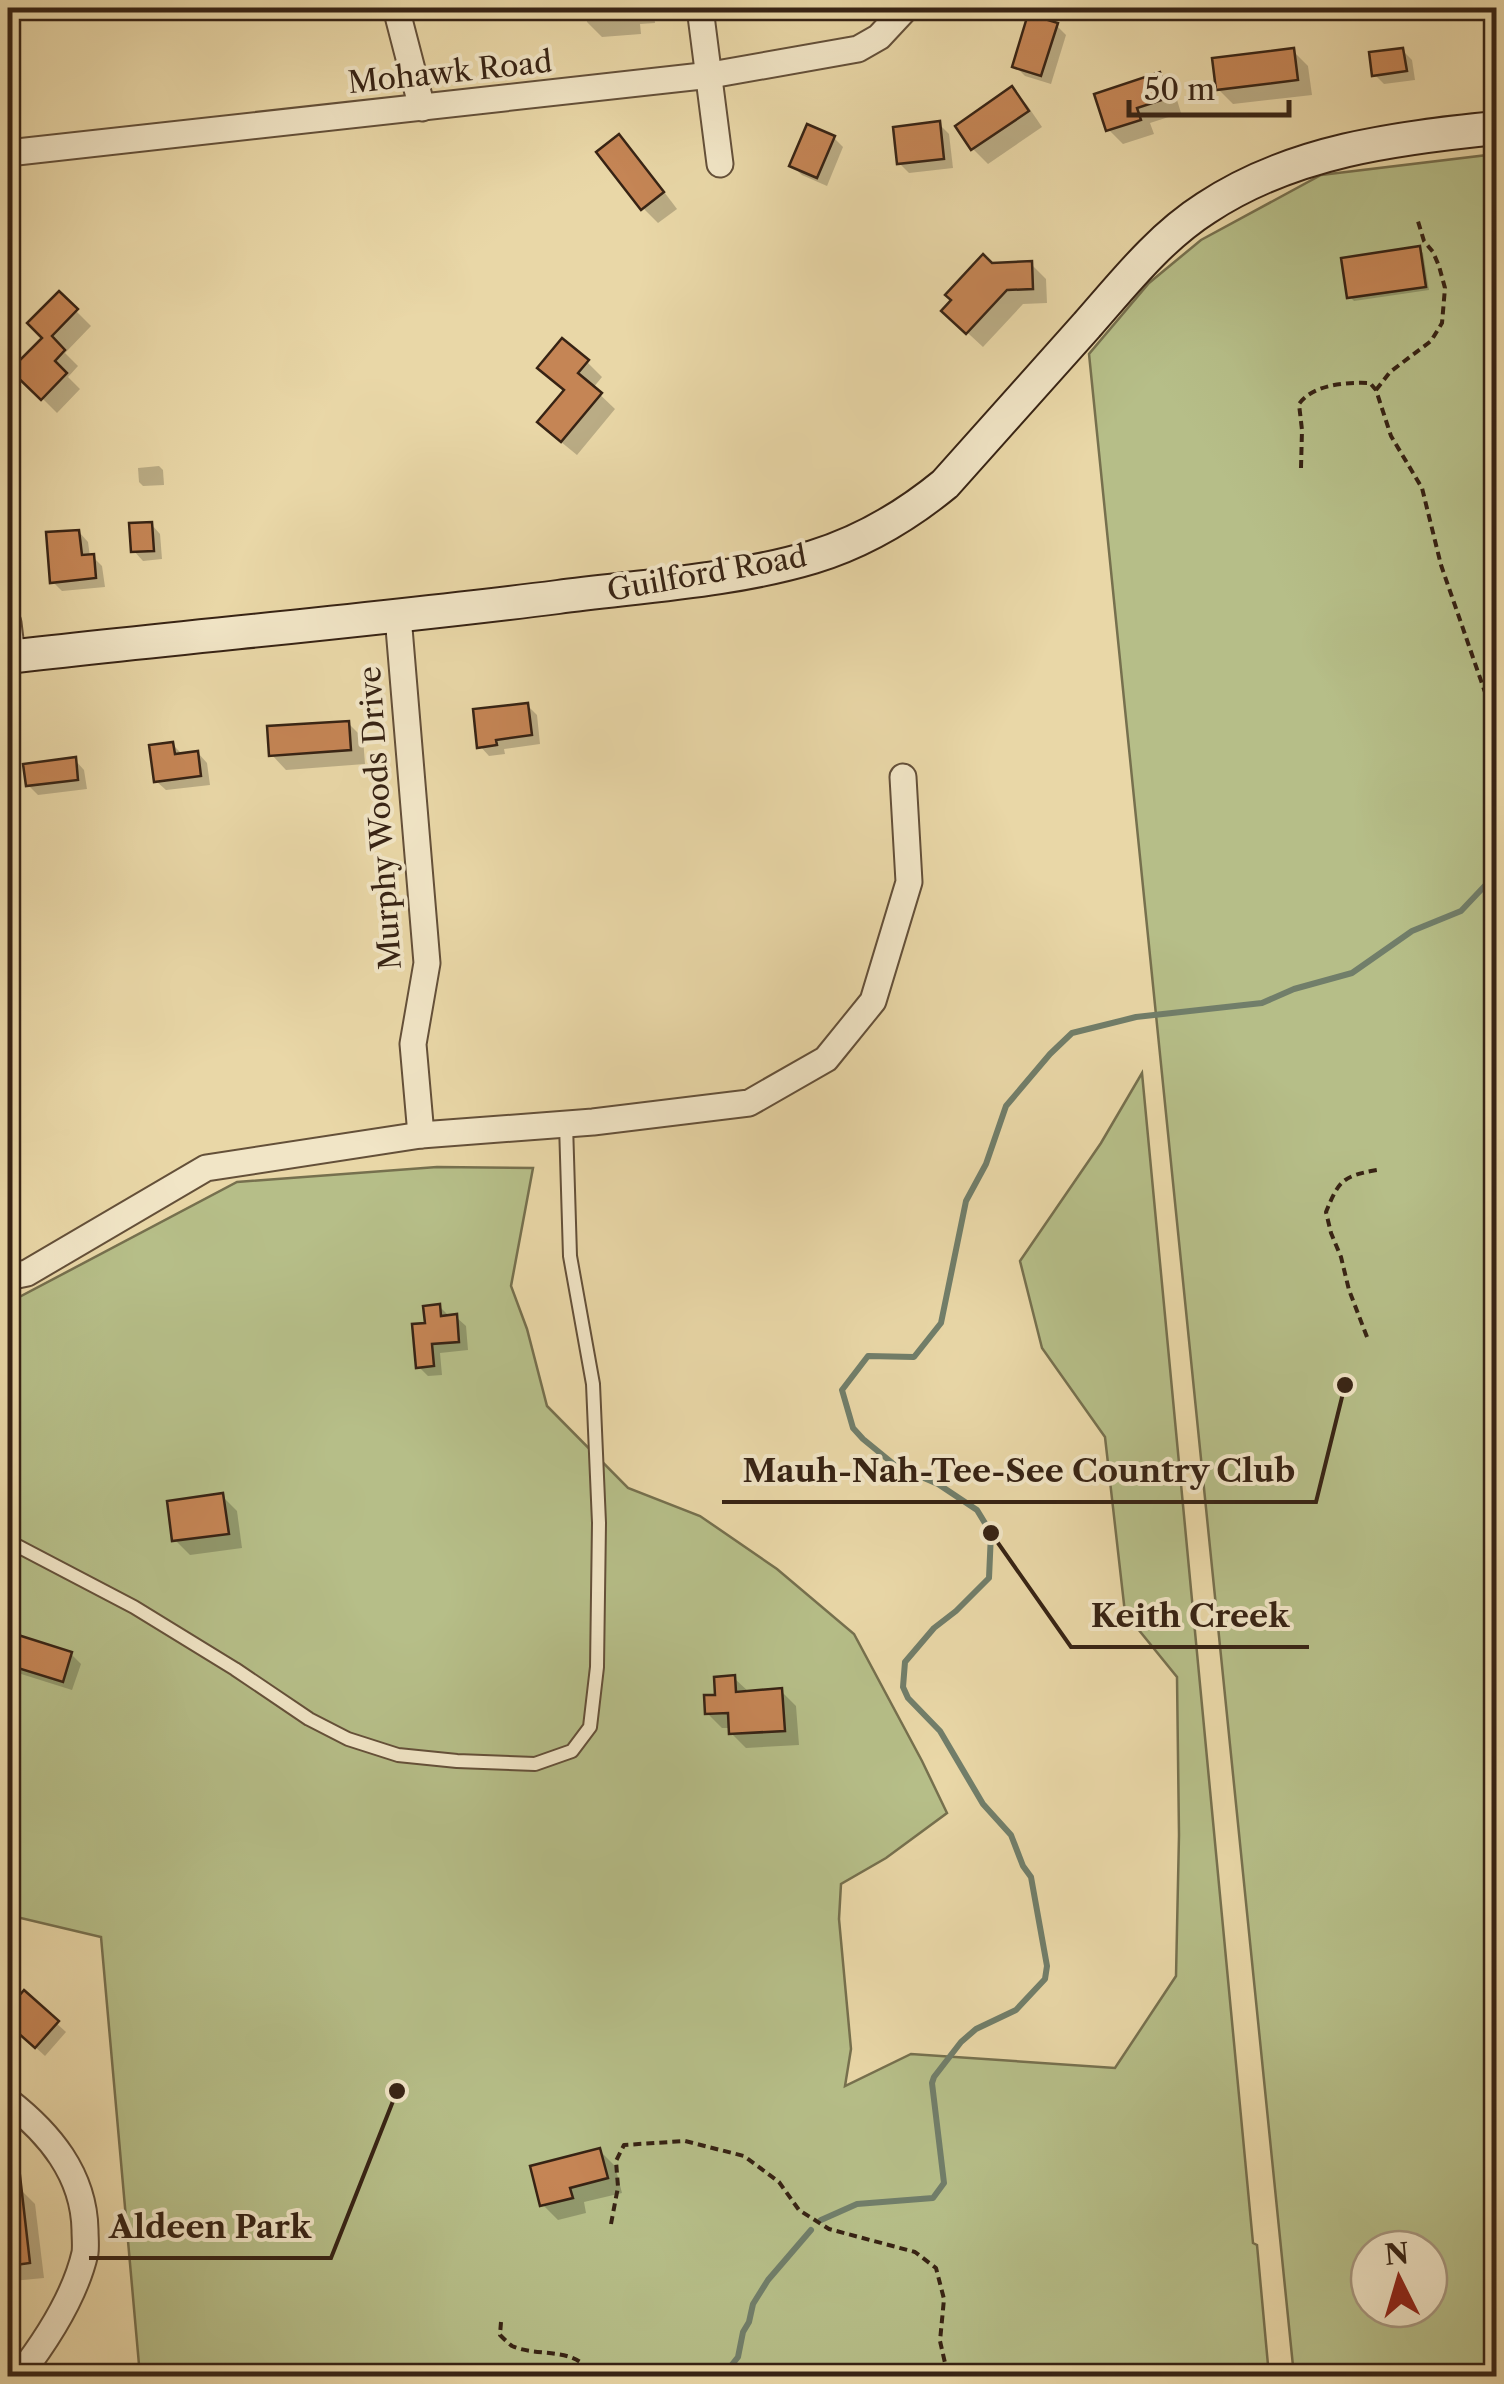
<svg xmlns="http://www.w3.org/2000/svg" width="1504" height="2384" viewBox="0 0 1504 2384" font-family="'Libre Caslon Text',serif">
<style>
.green{fill:#b6be88;stroke:#76704e;stroke-width:2.5;fill-rule:evenodd}
.shadow{fill:#0003}
.lines{fill:none;stroke-linecap:round;stroke-linejoin:round}
.stream{stroke:#717e6a;stroke-width:6}
.building{fill:#c58555;stroke:#372314;stroke-width:2.5}
.lane-casing{stroke:#645039;stroke-width:16}
.street-casing{stroke:#645039;stroke-width:29}
.secondary-casing{stroke:#372314;stroke-width:36}
.path{stroke:#372314;stroke-width:4;stroke-dasharray:8 5;stroke-linecap:butt}
.lane{stroke:#f1e5c6;stroke-width:12}
.street{stroke:#f1e5c6;stroke-width:25}
.secondary{stroke:#f1e5c6;stroke-width:32}
.labels{text-anchor:middle;dominant-baseline:central;stroke-width:8;stroke-linejoin:round;paint-order:stroke}
.street-label{font-size:30px;fill:#372314;stroke:#f1e5c6}
.leader{fill:none;stroke:#372314;stroke-width:4}
.callout-dot{fill:#372314;stroke:#f1e5c6;stroke-width:4}
.callout-label{font-size:32px;text-anchor:middle;font-weight:bold;fill:#372314;stroke:#f1e5c6;stroke-width:8;stroke-linejoin:round;paint-order:stroke}
</style>
<rect width="100%" height="100%" fill="#e9d7a7"/>
<filter id="stains"><feTurbulence type="fractalNoise" baseFrequency=".002" numOctaves="4"/><feColorMatrix values="0 0 0 0 .2 0 0 0 0 .09 0 0 0 0 .02 0 0 0 .5 -.17"/></filter>
<radialGradient id="worn" r=".72"><stop offset=".6" stop-color="#630" stop-opacity="0"/><stop offset="1" stop-color="#630" stop-opacity=".3"/></radialGradient>
<!-- green -->
<g class="green">
<path d="M1496 154V2376H1294L1089 354 1149 283 1201 240 1321 175ZM1369 2249H1429V2309H1369Z"/>
<path d="M1142 1073 1253 2243 1257 2245 1269 2376H140L101 1937 8 1915V1303L237 1182 437 1167 533 1168 511 1286 527 1329 547 1406 628 1488 700 1516 777 1569 854 1634 922 1761 947 1813 886 1858 841 1884 839 1919 851 2049 845 2086 911 2054 1115 2068 1176 1976 1179 1835 1177 1677 1125 1613 1105 1437 1042 1348 1020 1261 1101 1143Z"/>
</g>
<!-- shadow -->
<g class="shadow">
<path d="M585 8H654L655 23 640 24 641 34 602 37 587 22Z"/>
<path d="M1056 25 1066 35 1051 84 1025 76 1015 66Z"/>
<path d="M1293 51 1308 66 1312 95 1233 104 1218 89Z"/>
<path d="M1403 51 1412 60 1415 80 1384 84 1375 75Z"/>
<path d="M1159 75 1174 90 1181 113 1150 123 1154 134 1123 144 1108 129Z"/>
<path d="M1012 90 1027 105 1042 127 988 164 973 149 958 126Z"/>
<path d="M939 124 949 134 953 168 909 173 899 163Z"/>
<path d="M619 138 634 152 677 209 658 223 643 208 600 152Z"/>
<path d="M834 138 843 147 827 186 802 175 792 166Z"/>
<path d="M1419 249 1423 253 1429 290 1354 301 1350 297Z"/>
<path d="M1031 264 1046 279 1047 303 1023 304 983 347 944 311 991 265Z"/>
<path d="M59 294 91 326 65 353 78 366 68 377 80 389 57 413 14 370 45 338Z"/>
<path d="M587 362 602 377 593 388 615 409 577 455 555 437 566 392 555 382Z"/>
<path d="M159 466 163 470 164 485 143 486 139 482 138 468Z"/>
<path d="M151 524 160 534 162 559 143 561 134 551Z"/>
<path d="M79 532 88 542 90 557H93L102 566 105 587 62 591 53 582Z"/>
<path d="M527 705 537 715 540 744 504 749 505 754 489 756 480 746Z"/>
<path d="M348 723 363 738 365 764 286 770 271 754Z"/>
<path d="M172 744 183 755 198 753 207 763 210 785 166 790 156 781Z"/>
<path d="M75 760 84 770 87 789 38 795 28 785Z"/>
<path d="M440 1307 450 1317H456L466 1326 468 1350 440 1353 442 1375 428 1376 419 1367 428 1326Z"/>
<path d="M222 1496 237 1511 242 1548 190 1555 175 1540Z"/>
<path d="M17 1637 71 1654 81 1664 72 1690 18 1673 8 1664Z"/>
<path d="M734 1678 750 1693 781 1691 796 1706 799 1745 746 1748 731 1733V1728H722L707 1713Z"/>
<path d="M24 1994 66 2032 45 2056 8 2022V2012Z"/>
<path d="M600 2151 615 2166 622 2193 584 2202 586 2213 558 2220 543 2205Z"/>
<path d="M20 2189 35 2204 44 2278 12 2281 8 2276V2191Z"/>
</g>
<g class="lines">
<!-- stream -->
<g class="stream">
<path d="M821 2220 857 2204 933 2198 944 2183 932 2083 934 2077 961 2042 976 2029 1016 2010 1045 1979 1047 1966 1031 1877 1023 1866 1011 1835 983 1804 940 1731 908 1698 903 1687 905 1662 934 1628 956 1611 989 1578 991 1533 977 1510 938 1484 896 1466 863 1439 853 1428 842 1390 868 1356 914 1357 941 1323 966 1201 986 1164 1006 1106 1050 1054 1072 1033 1136 1017 1262 1003 1294 989 1352 973 1412 931 1461 911 1496 874"/>
<path d="M723 2376 738 2357 743 2332 749 2322 753 2304 768 2280 811 2230"/>
</g>
</g>
<!-- building -->
<g class="building">
<path d="M1028 14 1058 23 1041 76 1012 67Z"/>
<path d="M1294 48 1298 80 1216 90 1212 58Z"/>
<path d="M1403 48 1407 71 1372 76 1369 52Z"/>
<path d="M1160 72 1168 98 1137 108 1141 120 1106 131 1094 94Z"/>
<path d="M1012 86 1029 111 971 150 955 126Z"/>
<path d="M940 121 944 159 897 164 893 127Z"/>
<path d="M807 124 835 136 817 178 789 166Z"/>
<path d="M619 134 664 192 641 210 596 152Z"/>
<path d="M1420 246 1426 287 1347 298 1341 258Z"/>
<path d="M983 254 992 263 1032 261 1033 289 1007 290 966 334 941 311 951 300 945 295Z"/>
<path d="M59 291 78 309 52 336 65 350 55 361 67 373 41 400 10 370 42 338 27 323Z"/>
<path d="M562 338 589 360 578 373 602 393 561 442 537 422 564 390 537 368Z"/>
<path d="M152 522 154 551 131 552 129 523Z"/>
<path d="M79 530 82 555 94 554 96 578 50 583 46 532Z"/>
<path d="M528 703 532 735 496 740 497 745 477 748 473 709Z"/>
<path d="M349 721 351 750 269 756 267 726Z"/>
<path d="M173 742 175 754 198 751 201 776 154 782 149 745Z"/>
<path d="M76 757 78 780 26 786 23 764Z"/>
<path d="M440 1304 441 1316 457 1314 459 1342 432 1344 434 1366 416 1368 412 1324 425 1323 423 1306Z"/>
<path d="M223 1493 229 1534 172 1541 167 1501Z"/>
<path d="M15 1634 72 1652 63 1682 8 1665Z"/>
<path d="M735 1675 736 1692 782 1688 785 1731 729 1734 728 1713 705 1714 704 1695H715L714 1677Z"/>
<path d="M24 1990 59 2021 35 2048 8 2024V2009Z"/>
<path d="M600 2148 608 2178 570 2188 573 2198 540 2206 530 2166Z"/>
<path d="M19 2167 30 2263 8 2266V2168Z"/>
</g>
<g class="lines">
<defs>
<path id="lane" d="M8 1541 134 1607 235 1669 309 1719 348 1739 398 1755 457 1761 535 1764 572 1751 590 1727 597 1667 599 1523 593 1384 570 1256 566 1124"/>
<g id="street">
<path d="M396 8 422 108"/>
<path d="M700 8 720 164"/>
<path d="M8 153 711 75 858 49 879 37 906 8"/>
<path d="M398 616 427 963 413 1044 421 1135"/>
<path d="M8 623 12 656"/>
<path d="M8 1277 27 1273 206 1168 421 1135 593 1122 749 1103 826 1059 873 1001 909 882 903 777"/>
<path d="M8 2101C49 2133 84 2174 85 2230 85 2237 86 2246 85 2253 75 2297 46 2341 19 2376"/>
</g>
<path id="secondary" d="M8 657C191 636 375 620 558 597 642 586 733 581 813 557 862 542 906 516 945 484 993 431 1040 378 1087 325 1124 283 1159 238 1206 208 1292 151 1396 138 1496 128"/>
</defs>
<!-- lane casing -->
<use href="#lane" class="lane-casing"/>
<!-- street casing -->
<use href="#street" class="street-casing"/>
<!-- secondary casing -->
<use href="#secondary" class="secondary-casing"/>
<!-- path -->
<g class="path">
<path d="M1376 390 1390 372 1431 341 1442 323 1445 288 1439 266 1433 252 1424 241 1417 218"/>
<path d="M1301 468 1302 430 1299 404C1313 384 1347 382 1370 383L1376 390 1391 436 1422 488 1441 565 1496 724"/>
<path d="M1367 1337 1349 1290 1341 1257 1331 1233 1326 1212C1339 1180 1343 1176 1377 1170"/>
<path d="M611 2224 618 2187 616 2161 624 2145 685 2141 744 2156 779 2182 799 2210 829 2229 915 2252 936 2268 944 2299 940 2341 948 2376"/>
<path d="M501 2322 500 2335C502 2337 509 2344 512 2346 538 2358 577 2345 592 2376"/>
</g>
<!-- lane -->
<use href="#lane" class="lane"/>
<!-- street -->
<use href="#street" class="street"/>
<!-- secondary -->
<use href="#secondary" class="secondary"/>
</g>
<g class="labels">
<!-- street labels -->
<g class="street-label">
<text transform="translate(450 72) rotate(-6)">Mohawk Road</text>
<text transform="translate(707 573) rotate(-10)">Guilford Road</text>
<text transform="translate(380 818) rotate(-94)">Murphy Woods Drive</text>
</g>
</g>
<!-- callouts -->
<path class="leader" d="M1345 1385L1316 1502H722M991 1533L1071 1647H1309M397 2091L331 2258H89"/>
<g class="callout-dot">
<circle cx="1345" cy="1385" r="10"/>
<circle cx="991" cy="1533" r="10"/>
<circle cx="397" cy="2091" r="10"/>
</g>
<g class="callout-label">
<text x="1019" y="1482">Mauh-Nah-Tee-See Country Club</text>
<text x="1190" y="1627">Keith Creek</text>
<text x="210" y="2238">Aldeen Park</text>
</g>
<!-- margin -->
<rect width="1504" height="2384" fill="none" stroke="#e9d7a7" stroke-width="40"/>
<rect x="10" y="10" width="1484" height="2364" fill="none" stroke="#372314" stroke-width="5"/>
<rect x="20" y="20" width="1464" height="2344" fill="none" stroke="#372314" stroke-width="2.5"/>
<!-- north arrow -->
<g transform="translate(1399 2279) rotate(355)"><circle r="48" fill="#f1e5c6" stroke="#a7977f" stroke-width="2.5"/>
<path d="M0-8L18 38L0 25L-18 38Z" fill="#8f2418"/>
<text y="-15" font-size="28" font-weight="bold" text-anchor="middle" fill="#372314">N</text>
</g>
<!-- scale -->
<path d="M1129 100v15h160v-15" fill="none" stroke="#372314" stroke-width="5"/>
<text x="1144" y="100" font-size="30" fill="#372314" stroke="#f1e5c6" stroke-width="8" paint-order="stroke">50 m</text>
<rect width="100%" height="100%" filter="url(#stains)"/>
<rect width="100%" height="100%" fill="url(#worn)"/>
</svg>
